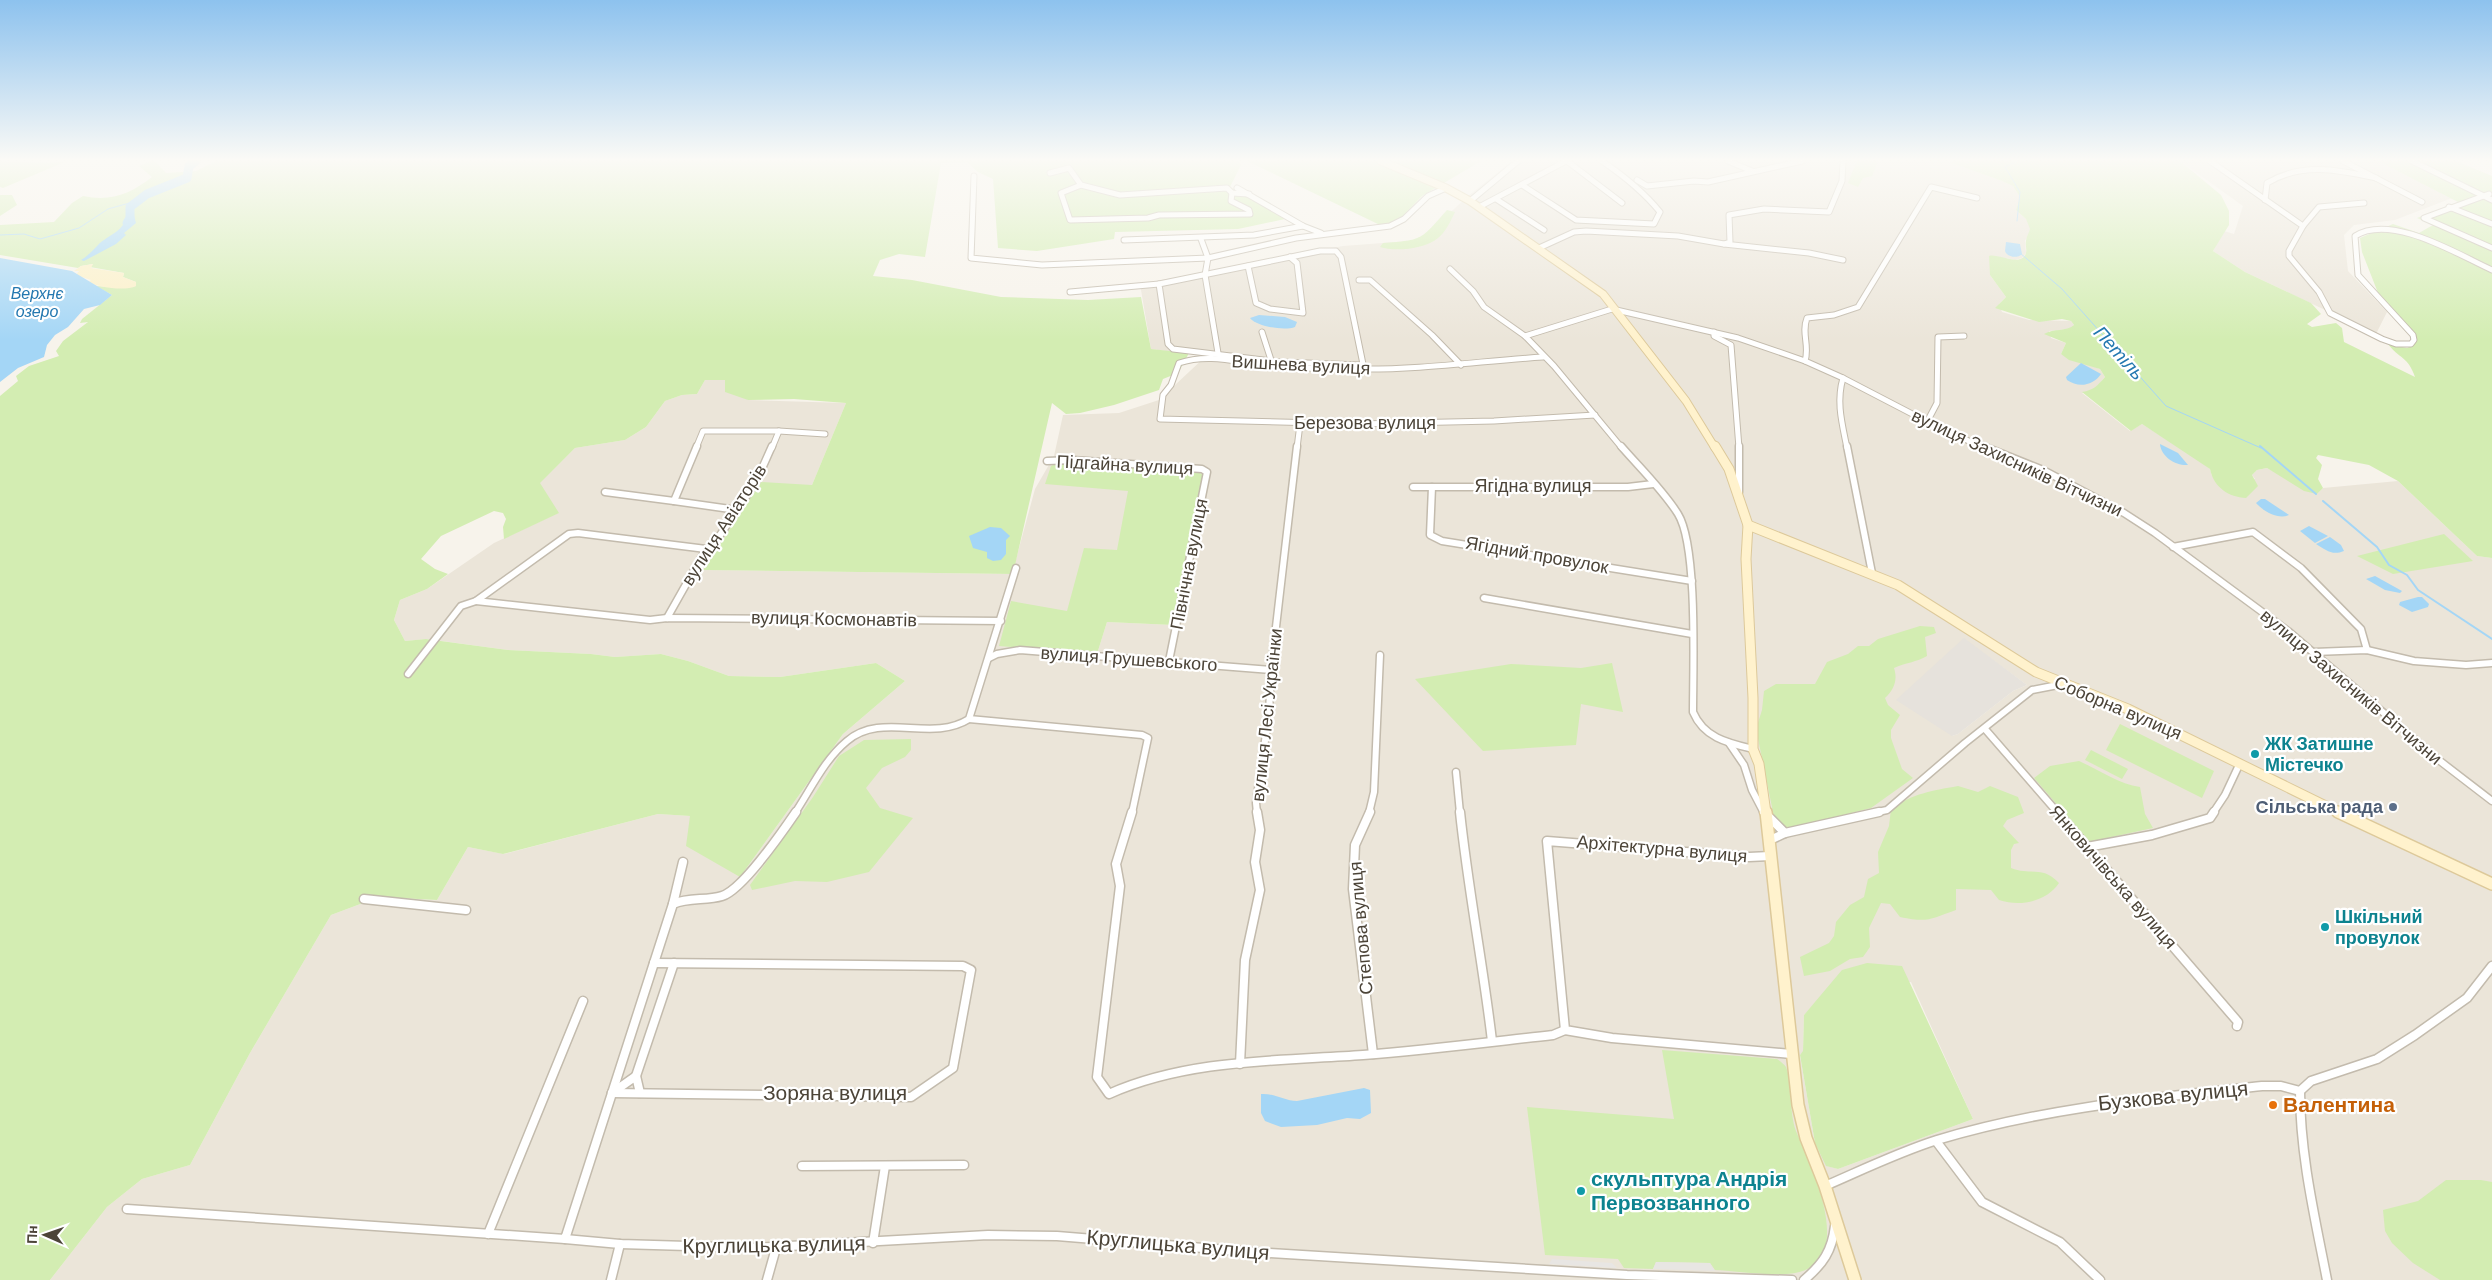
<svg xmlns="http://www.w3.org/2000/svg" width="2492" height="1280" viewBox="0 0 2492 1280" font-family="'DM Sans',sans-serif">
<style>
.residential{fill:#ebe5d9;fill-rule:evenodd}
.industrial{fill:#e6e2dc}
.green{fill:#d3edb2}
.sand{fill:#fcf0c6}
.parking{fill:#e8e6e3}
.water{fill:#a4d6f6}
.lines{fill:none;stroke-linecap:round;stroke-linejoin:round}
.stream-far1{stroke:#a4d6f6;stroke-width:1}
.stream{stroke:#a4d6f6;stroke-width:2}
.river{stroke:#a4d6f6;stroke-width:9}
.street-far2-casing{stroke:#c3bbad;stroke-width:7}
.street-far1-casing{stroke:#c3bbad;stroke-width:9}
.street-casing{stroke:#c3bbad;stroke-width:11}
.secondary-far2-casing{stroke:#ddc99a;stroke-width:9}
.secondary-far1-casing{stroke:#ddc99a;stroke-width:11}
.secondary-casing{stroke:#ddc99a;stroke-width:14}
.street-far2{stroke:#fff;stroke-width:5}
.street-far1{stroke:#fff;stroke-width:6}
.street{stroke:#fff;stroke-width:8}
.secondary-far2{stroke:#fff2cd;stroke-width:7}
.secondary-far1{stroke:#fff2cd;stroke-width:9}
.secondary{stroke:#fff2cd;stroke-width:11}
.culture-dot{fill:#0f9aa8;stroke:#fff;stroke-width:2}
.service-dot{fill:#5c6f8a;stroke:#fff;stroke-width:2}
.food-dot{fill:#e8710a;stroke:#fff;stroke-width:2}
.labels{text-anchor:middle;dominant-baseline:central;stroke-width:4.5;stroke-linejoin:round;paint-order:stroke}
.far-water-label{font-size:16px;font-style:italic;fill:#2478b0;stroke:#fff}
.street-label{font-size:18px;fill:#4c4438;stroke:#fff}
.culture-label{font-size:18px;font-weight:bold;fill:#0d838f;stroke:#fff;text-anchor:start}
.service-label{font-size:18px;font-weight:bold;fill:#4e5e75;stroke:#fff;text-anchor:end}
.water-label{font-size:19px;font-style:italic;fill:#2478b0;stroke:#fff}
.near-street-label{font-size:21px;fill:#4c4438;stroke:#fff}
.near-food-label{font-size:21px;font-weight:bold;fill:#c56008;stroke:#fff;text-anchor:start}
.near-culture-label{font-size:21px;font-weight:bold;fill:#0d838f;stroke:#fff;text-anchor:start}
</style>
<rect width="100%" height="100%" fill="#f7f3eb"/>
<!-- residential -->
<g class="residential">
<path d="M1512 161H1952V163L2002 181 2013 186 2020 197 2016 210 2026 219 2031 229 2025 241 2026 253 2022 258 2015 260 2005 258 1990 264V275L2006 297 1999 304 2002 312 2029 320 2071 321 2074 325 2070 329 2049 331 2051 338 2066 343 2061 354 2100 369 2105 377 2094 390 2082 393 2130 431 2142 424 2199 460 2210 469 2212 476 2255 479 2252 475 2257 470 2267 468 2317 494 2323 488 2398 481 2477 556 2492 558V1280H50L107 1207 142 1179 190 1165 250 1053 331 915 379 897 437 900 468 847 504 854 658 814 690 816 740 877 843 734 905 681 876 663 780 677 729 676 688 661 661 654 615 657 591 654 508 650 427 639 405 641 394 620 400 600 427 589 494 543 558 513 539 483 575 448 625 440 646 427 665 401 682 395 697 394 705 380H726L748 400 846 403 812 485 703 570 1012 574 1035 489 1054 456 1063 415 1119 413 1159 400 1206 356 1151 349 1140 284 1343 246 1409 241 1424 237 1468 196ZM1150 469 1200 473 1204 475 1173 625 1107 622 1097 654 1079 613 1166 482ZM1964 639 2027 685 2013 691 1958 734 1952 736ZM1911 982 1973 1119 1838 1169 1827 1166 1815 1143 1800 1055 1803 1052 1804 1015 1824 993Z"/>
<path d="M2180 161H2378L2452 198 2395 220 2354 225 2344 235 2348 271 2387 312 2376 334 2245 272 2213 251 2224 231 2234 234 2243 206Z"/>
</g>
<!-- industrial -->
<path class="industrial" d="M1964 638 2027 685 2013 691 1958 734 1952 736 1896 700Z"/>
<!-- green -->
<g class="green">
<path d="M0 161 50 163 67 161 3 188 0 187Z"/>
<path d="M151 161H155L166 173 196 171 216 161H1239L1241 165 1230 187 1285 219 1238 229 1115 232 1114 239 1037 251 998 248 993 179 978 172 967 162 941 163 925 257 899 254 880 260 873 276 912 280 1001 297 1088 300 1141 297 1151 349 1189 353 1178 373 1163 379 1159 390 1114 405 1080 413 1066 414 1052 403 1013 574 703 570 761 482 812 485 846 403 794 399 748 400 725 392V380H705L697 394 682 395 665 401 646 427 625 440 575 448 540 483 559 513 504 539 503 527 506 519 503 513 494 511 441 536 421 559 435 569 448 574 427 589 400 600 394 620 405 641 426 639 508 650 591 654 615 657 661 654 688 661 729 676 780 677 876 663 905 681 843 734 740 877 686 846 690 816 658 814 503 854 468 847 437 900 379 897 331 915 250 1053 190 1165 142 1179 107 1207 50 1280H0V396L18 381 16 376 29 366 59 356 56 351 63 341 88 322 80 323 82 319 112 295 96 286 124 288 136 286V282L123 277 124 273 90 267 93 264 81 266 78 268 0 255V225L54 222 72 203 83 196C111 202 130 194 152 177L139 166Z"/>
<path d="M1247 161H1481L1422 196 1401 218 1382 226Z"/>
<path d="M1852 161H1878L1872 176 1863 178 1858 187 1848 183 1856 163Z"/>
<path d="M1952 161H2180L2221 195 2229 211V225L2213 251 2245 272 2311 303 2321 314 2307 324 2312 327 2336 323 2342 328 2344 342 2415 377C2408 356 2399 359 2388 344L2407 348 2414 345 2415 336 2380 298 2362 252 2360 238 2393 224 2419 233 2433 225 2417 218 2458 202 2378 161H2456L2492 176V558L2477 556 2398 481 2369 465 2318 455 2316 458 2322 465 2318 479 2323 488 2317 494 2304 491 2267 468 2257 470 2252 475 2258 486 2246 498C2229 497 2214 488 2210 469L2142 424 2131 431 2082 392C2094 390 2097 386 2105 377L2100 369 2069 360 2061 354 2066 343 2044 334C2054 328 2066 332 2074 325L2071 321 2062 319 2039 322 1995 308 2006 297 1990 275 1989 256C1998 253 2021 268 2026 253 2027 249 2025 244 2026 241 2026 237 2029 233 2030 229L2026 219 2016 210 2020 197 2013 186 2002 181 1952 163Z"/>
<path d="M0 195H12L17 205 0 216Z"/>
<path d="M1447 210 1455 212C1451 220 1446 232 1438 238 1425 249 1395 252 1380 247L1383 243C1424 240 1420 240 1447 210Z"/>
<path d="M1061 461 1200 473 1204 475 1173 625 1107 622 1097 654 999 646 1011 601 1067 611 1084 548 1117 550 1128 491 1045 484 1051 466Z"/>
<path d="M2444 534 2473 561 2393 574 2357 556Z"/>
<path d="M1920 626 1934 627 1936 633 1925 637 1927 656C1917 662 1905 663 1894 668 1898 680 1894 690 1885 698L1888 705 1900 715 1891 730V738L1902 769 1913 778 1871 808 1789 829 1774 817 1756 729 1762 710 1764 691 1776 684H1815L1827 662 1848 654 1858 646H1869L1878 639Z"/>
<path d="M1612 663 1623 712 1581 704 1576 745 1483 751 1415 679 1511 664 1581 668Z"/>
<path d="M2120 724 2214 771 2202 798 2106 750Z"/>
<path d="M911 739V750L905 757 882 768 866 788 880 808 913 818 869 872 827 882 795 881 752 890 750 885 813 797 839 756 864 740Z"/>
<path d="M2091 750 2128 769 2122 779 2085 760Z"/>
<path d="M2079 761C2099 770 2119 784 2140 787L2145 814 2153 828 2089 842 2034 778 2050 766Z"/>
<path d="M1958 786 1978 792 1990 786 2018 797 2024 813 2007 820 2003 826 2019 843 2014 844 2011 850V868C2031 876 2042 865 2059 883 2046 902 2020 907 1999 900L1991 890 1956 889V910C1930 919 1929 923 1900 917L1890 904 1881 903 1869 928 1870 947 1863 957 1850 959 1830 971 1804 976 1800 957 1829 943 1834 936 1836 922 1850 905 1864 897 1868 879 1879 873 1878 852 1889 826 1891 809C1914 793 1931 791 1958 786Z"/>
<path d="M1867 963 1902 966 1973 1119 1838 1169 1826 1166 1815 1143 1800 1055 1803 1051 1804 1015 1842 970Z"/>
<path d="M1662 1050 1777 1059C1780 1061 1784 1064 1786 1067 1792 1081 1789 1112 1796 1131 1810 1165 1859 1261 1795 1273 1775 1277 1737 1271 1715 1270L1710 1263 1656 1262 1653 1269 1624 1268 1618 1259 1545 1255 1527 1107 1674 1119Z"/>
<path d="M2446 1180H2481L2492 1182V1280H2440L2413 1263 2392 1243 2385 1231 2383 1210 2418 1201Z"/>
</g>
<!-- sand -->
<path class="sand" d="M93 264 91 268 124 273 123 277 136 282V286C126 291 99 288 89 282L91 280 76 275 79 271H74L81 266Z"/>
<!-- parking -->
<g class="parking">
<path d="M1552 1259 1612 1263 1617 1268 1549 1264Z"/>
<path d="M1656 1262 1710 1263 1715 1271 1653 1269Z"/>
</g>
<!-- water -->
<g class="water">
<path d="M132 208 136 223 124 233 126 235 116 244 84 261 81 260C88 256 93 250 98 245 109 234 128 231 126 211Z"/>
<path d="M2006 242 2020 244 2022 254C2017 259 2007 257 2005 251Z"/>
<path d="M0 258 72 271 112 295 100 305 84 309 68 327 55 335 47 345 44 357 18 368 0 382Z"/>
<path d="M1259 315 1285 317 1297 322 1295 327C1285 331 1257 327 1250 318Z"/>
<path d="M2081 363 2101 374C2093 386 2078 388 2067 380L2066 377Z"/>
<path d="M2160 444 2178 453 2188 465C2176 466 2161 457 2160 444Z"/>
<path d="M2261 499H2265L2289 515C2278 520 2263 511 2256 503Z"/>
<path d="M2309 526 2328 536 2315 543 2300 531Z"/>
<path d="M990 527 1001 528 1010 536 1006 540V554L1001 560 993 561 987 558V552L973 548 969 536Z"/>
<path d="M2330 537 2341 545 2344 551C2332 556 2326 550 2316 544Z"/>
<path d="M2375 576 2402 591 2400 593 2385 590 2366 579Z"/>
<path d="M2418 597H2422L2429 604 2428 607 2412 612 2399 605 2400 602Z"/>
<path d="M1364 1088 1370 1090 1371 1113 1360 1119 1347 1118 1317 1125 1281 1127 1265 1121 1261 1113V1094C1274 1093 1284 1101 1297 1101Z"/>
</g>
<g class="lines">
<!-- stream-far1 -->
<g class="stream-far1">
<path d="M2017 161 2005 167 2020 192 2017 221"/>
<path d="M0 235 24 234 40 239 79 228 108 209 140 200"/>
<path d="M2020 253 2062 289 2166 406 2261 448"/>
</g>
<!-- stream -->
<g class="stream">
<path d="M2260 446 2316 494"/>
<path d="M2323 501 2377 547 2389 565 2407 575 2418 590 2492 639"/>
</g>
<!-- river -->
<path class="river" d="M127 223 130 218V207L147 194 187 178 189 166 196 161"/>
<defs>
<g id="street-far2">
<path d="M1567 161 1622 203"/>
<path d="M1728 161 1752 171"/>
<path d="M1843 161 1842 181 1829 212 1764 209 1729 215 1730 242 1724 244 1809 253 1843 260"/>
<path d="M2210 161 2303 226 2289 251V256L2319 292 2330 313 2382 339 2396 344H2411L2414 340 2413 335 2358 275 2355 236C2391 213 2457 254 2492 270"/>
<path d="M2343 161 2422 202"/>
<path d="M2412 161 2492 200"/>
<path d="M1050 173 1069 168 1081 185 1120 195 1227 188 1232 193 1249 194"/>
<path d="M974 176 971 258 1042 265 1208 258 1296 238 1390 226 1404 219 1428 196 1446 188"/>
<path d="M1637 180 1647 186 1694 181 1708 182 1802 161"/>
<path d="M1081 185 1061 193 1070 220 1148 218 1159 215 1250 214 1249 210 1231 201 1232 193"/>
<path d="M1522 185 1576 220 1654 224 1660 212C1643 191 1624 176 1602 161"/>
<path d="M1237 188 1303 226 1321 233"/>
<path d="M2489 194 2424 218 2492 248"/>
<path d="M1496 199 1544 230"/>
<path d="M2265 200 2267 183C2302 162 2338 170 2376 178"/>
<path d="M1470 201 1518 161"/>
<path d="M1479 207 1566 161"/>
<path d="M2449 207 2492 224"/>
<path d="M2303 226 2319 207 2364 203"/>
<path d="M1201 239 1208 258 1205 275 1218 353"/>
<path d="M1124 240 1254 235 1303 226"/>
<path d="M1539 248 1574 232 1586 231 1678 236 1724 244"/>
<path d="M1248 266 1256 303 1270 309 1303 313 1297 263 1290 257"/>
<path d="M1450 269 1473 291 1484 307 1525 336"/>
<path d="M1359 280H1370L1432 335 1461 365"/>
<path d="M1070 292 1159 284"/>
<path d="M1262 332 1271 360"/>
<path d="M1714 332V336L1731 345 1739 448"/>
<path d="M1543 357C1481 361 1420 370 1357 369 1327 369 1296 368 1265 365 1236 362 1208 353 1179 363L1171 385 1163 395 1160 419 1358 424 1494 421 1595 415"/>
<path d="M1805 361C1810 346 1801 333 1807 318L1834 315 1858 307 1931 187 1977 198"/>
<path d="M1361 365 1280 362 1173 349 1168 344 1159 284 1320 251H1336L1341 257 1364 369"/>
<path d="M1843 378C1836 402 1842 423 1847 448"/>
<path d="M1927 422 1937 403 1938 337 1964 336"/>
<path d="M696 448 703 431H779L825 434"/>
<path d="M772 448 779 431"/>
<path d="M1297 448 1300 424"/>
<path d="M1622 448 1554 366 1525 336 1612 309 1738 338 1805 361 1843 378 1947 432 1986 448"/>
</g>
<g id="street-far1">
<path d="M697 446 674 501 737 510"/>
<path d="M1621 446C1640 468 1663 490 1678 514 1698 546 1693 670 1693 712 1704 738 1728 743 1753 749"/>
<path d="M1739 446V492"/>
<path d="M1847 446 1872 573"/>
<path d="M1983 446 2043 470 2124 513 2155 533 2288 631 2440 761 2492 801"/>
<path d="M1047 461 1073 460 1202 469 1207 472 1169 661"/>
<path d="M1413 487H1628L1653 484"/>
<path d="M1432 487 1430 535 1442 541 1692 581"/>
<path d="M605 492 674 501"/>
<path d="M2173 547 2253 532 2301 568 2361 629 2367 650"/>
<path d="M706 549 578 533 569 534 476 601 650 620 667 618 1001 621"/>
<path d="M1484 598 1692 634"/>
<path d="M667 618 706 549 712 547 756 482 772 446"/>
<path d="M2314 652 2367 650 2414 661 2466 665 2492 663"/>
<path d="M989 658 997 654 1020 650 1271 670"/>
<path d="M408 674 461 606 476 601"/>
<path d="M969 719 1142 735 1148 738 1132 813"/>
<path d="M1985 729 2058 813"/>
<path d="M1729 743 1744 765 1752 790 1764 813"/>
<path d="M1456 772 1460 813"/>
<path d="M795 813C811 789 824 760 847 741 882 711 931 743 969 719L1016 568"/>
<path d="M1257 813 1256 803 1269 713 1271 670 1297 446"/>
<path d="M1369 813 1374 792 1380 655"/>
<path d="M1873 813 1887 810 1965 743 2032 690 2063 684"/>
<path d="M2213 813 2225 795 2240 763"/>
</g>
<g id="street">
<path d="M1132 812 1116 864 1120 886 1097 1077 1109 1094C1187 1059 1279 1061 1363 1055 1427 1050 1490 1042 1553 1035L1565 1030"/>
<path d="M1370 812 1355 845 1353 889 1373 1054"/>
<path d="M1460 812C1468 889 1483 964 1492 1041"/>
<path d="M1764 812 1785 833"/>
<path d="M2057 812 2238 1022 2237 1026"/>
<path d="M1770 840 1785 833 1879 812"/>
<path d="M2087 847 2152 835 2210 818 2214 812"/>
<path d="M1770 856 1749 857 1547 841 1565 1030 1612 1038 1791 1054"/>
<path d="M364 899 466 910"/>
<path d="M673 904 683 862"/>
<path d="M1240 1064 1245 960 1260 890 1255 862 1260 830 1257 812"/>
<path d="M636 1076 674 963"/>
<path d="M2300 1091C2300 1155 2315 1218 2327 1280"/>
<path d="M612 1093 911 1097 953 1068 971 970 963 966 654 963"/>
<path d="M612 1093 636 1076 640 1093"/>
<path d="M1936 1141 1982 1202 2060 1242 2100 1280"/>
<path d="M802 1166 964 1165"/>
<path d="M1825 1186C1862 1170 1899 1152 1937 1140 2043 1108 2153 1098 2262 1086H2281L2300 1091 2311 1081 2377 1059 2415 1035 2467 998 2492 966"/>
<path d="M127 1209 565 1239 673 904C689 897 706 901 722 896 742 890 783 831 796 812"/>
<path d="M488 1234 583 1001"/>
<path d="M565 1239 620 1244 755 1248 988 1235 1057 1236 1252 1252 1627 1275 1792 1280"/>
<path d="M873 1243 885 1166"/>
<path d="M611 1280 620 1244"/>
<path d="M767 1280 776 1248"/>
<path d="M1804 1280C1823 1264 1832 1251 1835 1226"/>
</g>
<path id="secondary-far2" d="M1381 161 1446 188 1470 201 1603 294 1686 401 1715 448"/>
<g id="secondary-far1">
<path d="M1715 446 1729 469 1748 525 1746 559 1753 698V749L1759 764 1766 813"/>
<path d="M1748 525 1898 585 2036 672 2128 709 2340 813"/>
</g>
<g id="secondary">
<path d="M1766 812 1798 1105 1806 1138 1825 1186 1855 1280"/>
<path d="M2338 812 2492 884"/>
</g>
</defs>
<!-- street-far2 casing -->
<use href="#street-far2" class="street-far2-casing"/>
<!-- street-far1 casing -->
<use href="#street-far1" class="street-far1-casing"/>
<!-- street casing -->
<use href="#street" class="street-casing"/>
<!-- secondary-far2 casing -->
<use href="#secondary-far2" class="secondary-far2-casing"/>
<!-- secondary-far1 casing -->
<use href="#secondary-far1" class="secondary-far1-casing"/>
<!-- secondary casing -->
<use href="#secondary" class="secondary-casing"/>
<!-- street-far2 -->
<use href="#street-far2" class="street-far2"/>
<!-- street-far1 -->
<use href="#street-far1" class="street-far1"/>
<!-- street -->
<use href="#street" class="street"/>
<!-- secondary-far2 -->
<use href="#secondary-far2" class="secondary-far2"/>
<!-- secondary-far1 -->
<use href="#secondary-far1" class="secondary-far1"/>
<!-- secondary -->
<use href="#secondary" class="secondary"/>
</g>
<!-- sky -->
<linearGradient id="sky" x2="0" y2="1"><stop stop-color="#8dc2ee"/><stop offset="0.47" stop-color="#fbfaf6"/><stop offset="1" stop-color="#fbfaf6" stop-opacity="0"/></linearGradient>
<rect width="2492" height="340" fill="url(#sky)"/>
<!-- markers -->
<g class="culture-dot">
<circle cx="2255" cy="754" r="5"/>
<circle cx="2325" cy="927" r="5"/>
<circle cx="1581" cy="1191" r="5"/>
</g>
<circle class="service-dot" cx="2393" cy="807" r="5"/>
<circle class="food-dot" cx="2273" cy="1105" r="5"/>
<g class="labels">
<!-- far-water labels -->
<g class="far-water-label">
<text x="37" y="293">Верхнє<tspan x="37" dy="18">озеро</tspan></text>
</g>
<!-- street labels -->
<g class="street-label">
<text transform="translate(1301 365) rotate(3)">Вишнева вулиця</text>
<text x="1365" y="423">Березова вулиця</text>
<text transform="translate(2017 463) rotate(25)">вулиця Захисників Вітчизни</text>
<text transform="translate(1125 465) rotate(3)">Підгайна вулиця</text>
<text x="1533" y="486">Ягідна вулиця</text>
<text transform="translate(724 525) rotate(-57)">вулиця Авіаторів</text>
<text transform="translate(1537 555) rotate(10)">Ягідний провулок</text>
<text transform="translate(1189 564) rotate(-79)">Північна вулиця</text>
<text transform="translate(834 619) rotate(1)">вулиця Космонавтів</text>
<text transform="translate(1129 659) rotate(4)">вулиця Грушевського</text>
<text transform="translate(2351 687) rotate(40)">вулиця Захисників Вітчизни</text>
<text transform="translate(2118 708) rotate(23)">Соборна вулиця</text>
<text transform="translate(1267 715) rotate(-84)">вулиця Лесі Українки</text>
<text transform="translate(1662 849) rotate(5)">Архітектурна вулиця</text>
<text transform="translate(2113 877) rotate(49)">Янковичівська вулиця</text>
<text transform="translate(1361 928) rotate(-95)">Степова вулиця</text>
</g>
<!-- culture labels -->
<g class="culture-label">
<text x="2265" y="744">ЖК Затишне<tspan x="2265" dy="21">Містечко</tspan></text>
<text x="2335" y="917">Шкільний<tspan x="2335" dy="21">провулок</tspan></text>
</g>
<!-- service labels -->
<g class="service-label">
<text x="2383" y="807">Cільська рада</text>
</g>
<!-- water labels -->
<g class="water-label">
<text transform="translate(2119 353) rotate(48)">Петіль</text>
</g>
<!-- near-street labels -->
<g class="near-street-label">
<text x="835" y="1093">Зоряна вулиця</text>
<text transform="translate(2173 1096) rotate(-6)">Бузкова вулиця</text>
<text transform="translate(774 1245) rotate(-1)">Круглицька вулиця</text>
<text transform="translate(1178 1245) rotate(5)">Круглицька вулиця</text>
</g>
<!-- near-food labels -->
<g class="near-food-label">
<text x="2283" y="1105">Валентина</text>
</g>
<!-- near-culture labels -->
<g class="near-culture-label">
<text x="1591" y="1179">скульптура Андрія<tspan x="1591" dy="24">Первозванного</tspan></text>
</g>
</g>
<!-- north arrow -->
<g transform="translate(45 1235) rotate(272)" stroke="#ffffff" stroke-width="4" paint-order="stroke">
<path d="M0-4L9 19L0 12L-9 19Z" fill="#4c4438"/>
<text y="-8" font-size="14" font-weight="bold" text-anchor="middle" fill="#4c4438">Пн</text>
</g>
</svg>
